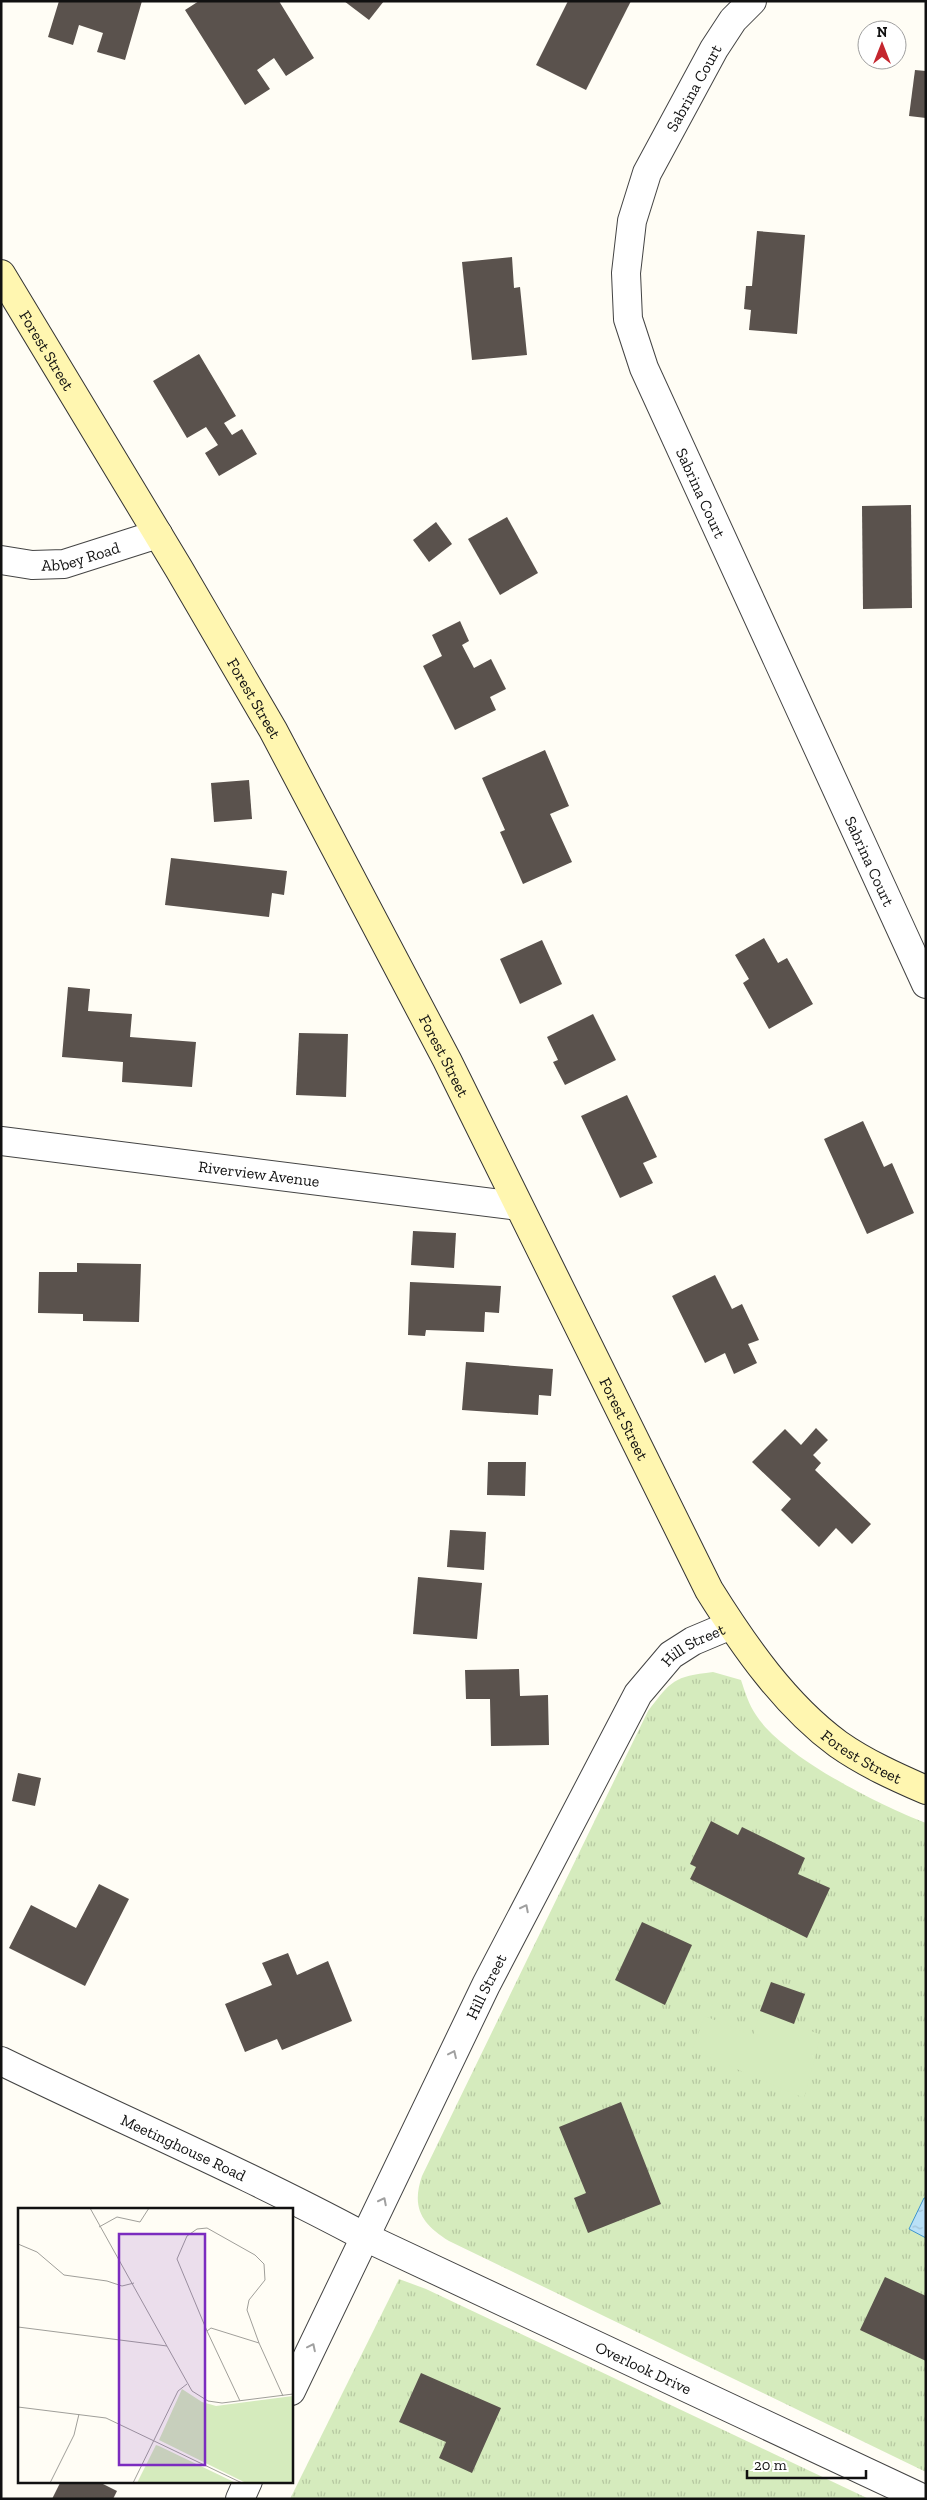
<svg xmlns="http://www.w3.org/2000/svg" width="927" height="2500" viewBox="0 0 927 2500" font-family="'Zilla Slab',serif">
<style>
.grass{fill:url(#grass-tufts)}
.park{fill:#d5ebbd}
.water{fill:url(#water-ripples);stroke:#3f96cf}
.building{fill:#5a524d}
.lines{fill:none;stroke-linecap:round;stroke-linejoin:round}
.street-casing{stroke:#444;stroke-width:30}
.secondary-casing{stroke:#333;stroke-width:30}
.street{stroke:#fff;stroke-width:28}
.secondary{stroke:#fff6b0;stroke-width:28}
.oneway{stroke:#a0a0a0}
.labels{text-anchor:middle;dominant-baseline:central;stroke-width:5;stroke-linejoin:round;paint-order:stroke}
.street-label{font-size:16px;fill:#111;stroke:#fff}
.inset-road{fill:none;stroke:#a09f9a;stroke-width:1}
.view{fill:#7b2cbf;fill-opacity:0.15;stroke:#7b2cbf;stroke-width:2.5}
.inset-edge{fill:none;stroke:#111;stroke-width:2.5}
</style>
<defs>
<pattern id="grass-tufts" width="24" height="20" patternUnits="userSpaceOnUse" patternTransform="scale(1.25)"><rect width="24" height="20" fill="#d5ebbd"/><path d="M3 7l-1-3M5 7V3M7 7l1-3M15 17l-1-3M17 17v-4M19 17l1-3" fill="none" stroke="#b6c8a1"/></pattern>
<pattern id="water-ripples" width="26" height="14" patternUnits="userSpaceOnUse" patternTransform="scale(1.25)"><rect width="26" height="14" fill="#b9e0f7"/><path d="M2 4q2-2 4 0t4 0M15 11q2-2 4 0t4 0" fill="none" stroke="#9ebfd3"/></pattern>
</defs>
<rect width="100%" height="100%" fill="#fffdf5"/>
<!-- grass -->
<g class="grass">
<path d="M713 1672 741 1680C745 1692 749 1705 756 1715 783 1757 879 1805 926 1823V2472L449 2241C422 2224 411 2208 422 2176L648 1711C672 1680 673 1677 713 1672Z"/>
<path d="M399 2279 426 2289 869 2499H290Z"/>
</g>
<!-- park -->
<path class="park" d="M760 2011 821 2035 804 2098 692 2050 705 2016 753 2036Z"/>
<!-- water -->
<path class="water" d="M924 2198H926V2238L909 2229Z"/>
<!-- building -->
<g class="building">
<path d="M59 1H142L125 60 97 52 103 33 79 25 73 45 48 37Z"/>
<path d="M199 1H279L314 58 286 76 274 58 257 70 270 89 245 105 185 10Z"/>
<path d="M344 1H384L369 20Z"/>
<path d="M568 1H631L586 90 536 65Z"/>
<path d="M915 70 926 71V118L909 116Z"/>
<path d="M757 231 805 235 797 334 749 330 751 310 744 309 746 286H752Z"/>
<path d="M512 257 514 288 520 287 527 355 472 360 462 262Z"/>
<path d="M199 354 236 416 224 423 232 435 242 429 257 454 219 476 205 453 218 445 206 427 187 438 153 381Z"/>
<path d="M911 505 912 608 863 609 862 506Z"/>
<path d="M507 517 538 573 500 595 468 539Z"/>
<path d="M436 522 452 544 429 562 413 540Z"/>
<path d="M460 621 469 641 462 645 474 668 491 659 506 689 490 697 496 710 455 730 423 666 442 656 432 635Z"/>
<path d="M545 750 569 806 550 814 572 862 523 884 500 832 505 830 482 778Z"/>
<path d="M249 780 252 819 214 822 211 783Z"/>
<path d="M171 858 287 871 284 895 272 893 269 917 165 905Z"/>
<path d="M764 938 778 963 787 958 813 1004 769 1029 743 983 749 979 735 955Z"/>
<path d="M542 940 562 984 520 1004 500 959Z"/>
<path d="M68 987 90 989 88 1011 132 1014 130 1037 196 1042 192 1087 122 1082 123 1062 62 1057Z"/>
<path d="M593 1014 616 1060 565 1085 553 1062 558 1060 547 1037Z"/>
<path d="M299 1033 348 1034 346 1097 296 1095Z"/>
<path d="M627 1095 657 1157 643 1163 653 1183 620 1198 581 1116Z"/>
<path d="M863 1121 884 1167 892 1163 914 1213 867 1234 824 1139Z"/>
<path d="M413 1231 456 1233 454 1268 411 1265Z"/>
<path d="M77 1263 141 1264 139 1322 83 1321V1314L38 1313 39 1272H77Z"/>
<path d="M715 1275 732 1309 742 1304 759 1340 748 1344 757 1363 734 1374 725 1353 705 1363 672 1296Z"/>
<path d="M410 1282 501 1286 499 1313 485 1312 484 1332 426 1330 425 1336 408 1335Z"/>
<path d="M466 1362 553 1369 551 1396 539 1395 538 1415 462 1410Z"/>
<path d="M816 1428 828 1440 813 1455 821 1463 815 1470 871 1524 852 1544 836 1528 819 1547 781 1510 791 1499 752 1462 785 1429 801 1445Z"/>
<path d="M488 1462H526L525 1496 487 1495Z"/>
<path d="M450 1530 486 1532 484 1570 447 1567Z"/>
<path d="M418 1577 482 1583 477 1639 413 1634Z"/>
<path d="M519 1669 520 1696 548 1695 549 1745 491 1746 490 1699H466L465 1670Z"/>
<path d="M18 1773 41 1778 35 1806 12 1801Z"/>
<path d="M711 1821 738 1835 742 1827 805 1858 798 1874 830 1888 807 1938 690 1879 696 1867 690 1864Z"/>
<path d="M99 1884 129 1899 85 1986 9 1948 31 1905 76 1928Z"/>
<path d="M642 1922 692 1945 665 2005 615 1980Z"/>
<path d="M288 1953 297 1975 328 1961 352 2021 282 2050 277 2039 245 2052 225 2004 272 1985 262 1963Z"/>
<path d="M771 1982 805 1994 794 2024 760 2011Z"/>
<path d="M621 2102 661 2204 588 2233 574 2198 586 2193 559 2127Z"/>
<path d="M885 2277 926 2296V2361L860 2330Z"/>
<path d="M421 2373 501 2408 472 2473 439 2458 446 2442 399 2422Z"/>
<path d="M61 2481H97L117 2491 113 2499H52Z"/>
</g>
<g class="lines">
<defs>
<g id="street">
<path id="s1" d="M752 1 733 20 714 49 647 173 632 221 626 273 628 319 644 368 926 984"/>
<path id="s2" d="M1 560 32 565 64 564 158 534"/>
<path id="s3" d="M1 1141 518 1206"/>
<path id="s4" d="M1 2061C122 2120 246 2173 365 2237L924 2499"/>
<path id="s5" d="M291 2391 486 1985 638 1694 671 1655 693 1641 731 1625"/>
<path d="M240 2499 248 2481"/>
</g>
<g id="secondary">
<path id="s6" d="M1 274 179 569 273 730 447 1060 709 1590C744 1646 785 1705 838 1744 865 1763 896 1777 926 1790"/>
</g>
</defs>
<!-- street casing -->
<use href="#street" class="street-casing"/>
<!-- secondary casing -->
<use href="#secondary" class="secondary-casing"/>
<!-- street -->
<use href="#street" class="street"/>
<!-- secondary -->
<use href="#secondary" class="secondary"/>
</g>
<!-- one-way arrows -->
<defs><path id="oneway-chevron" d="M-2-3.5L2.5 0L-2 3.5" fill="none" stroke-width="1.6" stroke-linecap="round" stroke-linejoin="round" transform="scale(1.25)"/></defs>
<g class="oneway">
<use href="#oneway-chevron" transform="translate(525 1908) rotate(-63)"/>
<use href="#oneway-chevron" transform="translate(453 2054) rotate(-65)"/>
<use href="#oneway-chevron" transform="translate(383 2201) rotate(-63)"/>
<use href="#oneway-chevron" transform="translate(312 2347) rotate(-64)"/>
</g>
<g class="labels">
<!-- street labels -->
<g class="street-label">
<text transform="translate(694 88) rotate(-61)">Sabrina Court</text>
<text stroke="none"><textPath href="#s6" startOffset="89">Forest Street</textPath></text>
<text stroke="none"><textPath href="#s1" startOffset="540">Sabrina Court</textPath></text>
<text stroke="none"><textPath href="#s2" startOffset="81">Abbey Road</textPath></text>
<text stroke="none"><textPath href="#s6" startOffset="494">Forest Street</textPath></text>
<text stroke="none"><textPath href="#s1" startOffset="945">Sabrina Court</textPath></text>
<text stroke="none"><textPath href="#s6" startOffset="899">Forest Street</textPath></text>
<text stroke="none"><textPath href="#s3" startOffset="260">Riverview Avenue</textPath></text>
<text stroke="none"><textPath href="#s6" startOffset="1304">Forest Street</textPath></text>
<text stroke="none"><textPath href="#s5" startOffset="854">Hill Street</textPath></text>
<text stroke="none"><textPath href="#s6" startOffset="1724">Forest Street</textPath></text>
<text stroke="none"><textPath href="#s5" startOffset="449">Hill Street</textPath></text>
<text stroke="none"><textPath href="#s4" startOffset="202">Meetinghouse Road</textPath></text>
<text stroke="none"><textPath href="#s4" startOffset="712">Overlook Drive</textPath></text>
</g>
</g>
<!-- overview -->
<g transform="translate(18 2208)">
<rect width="275" height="275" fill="#fffdf5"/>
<path d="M164 181 184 194 198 198 275 188V275H228L141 232ZM138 237 141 238 218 275H119Z" fill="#d5ebbd"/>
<path class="inset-road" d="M72 0 174 183 190 193 204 195 275 186M81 19 99 9 122 14 131 0M0 36 19 44 46 67 89 73 104 78 116 75M0 119 149 138M189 123 159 51 169 28 179 21 189 20 237 47 246 56 247 72 231 92 229 102 241 135M222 193 189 123 193 120 241 135 265 188M0 199 88 210 224 275M32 275 56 227 61 206M115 275 160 183 169 176"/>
<path class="view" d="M101 26H187V257H101Z"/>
<rect width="275" height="275" class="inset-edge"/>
</g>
<!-- border -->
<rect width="927" height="2500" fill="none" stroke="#111111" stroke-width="5"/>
<!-- north arrow -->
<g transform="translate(882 45)"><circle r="24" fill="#ffffff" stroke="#a0a0a0"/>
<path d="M0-4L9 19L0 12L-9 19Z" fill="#c4262e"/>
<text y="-8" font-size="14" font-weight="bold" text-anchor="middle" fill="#111111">N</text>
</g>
<!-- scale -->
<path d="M747 2470v8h119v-8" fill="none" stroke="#111111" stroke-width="2.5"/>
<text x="754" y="2470" font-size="15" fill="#111111" stroke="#ffffff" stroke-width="4" paint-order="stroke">20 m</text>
</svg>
